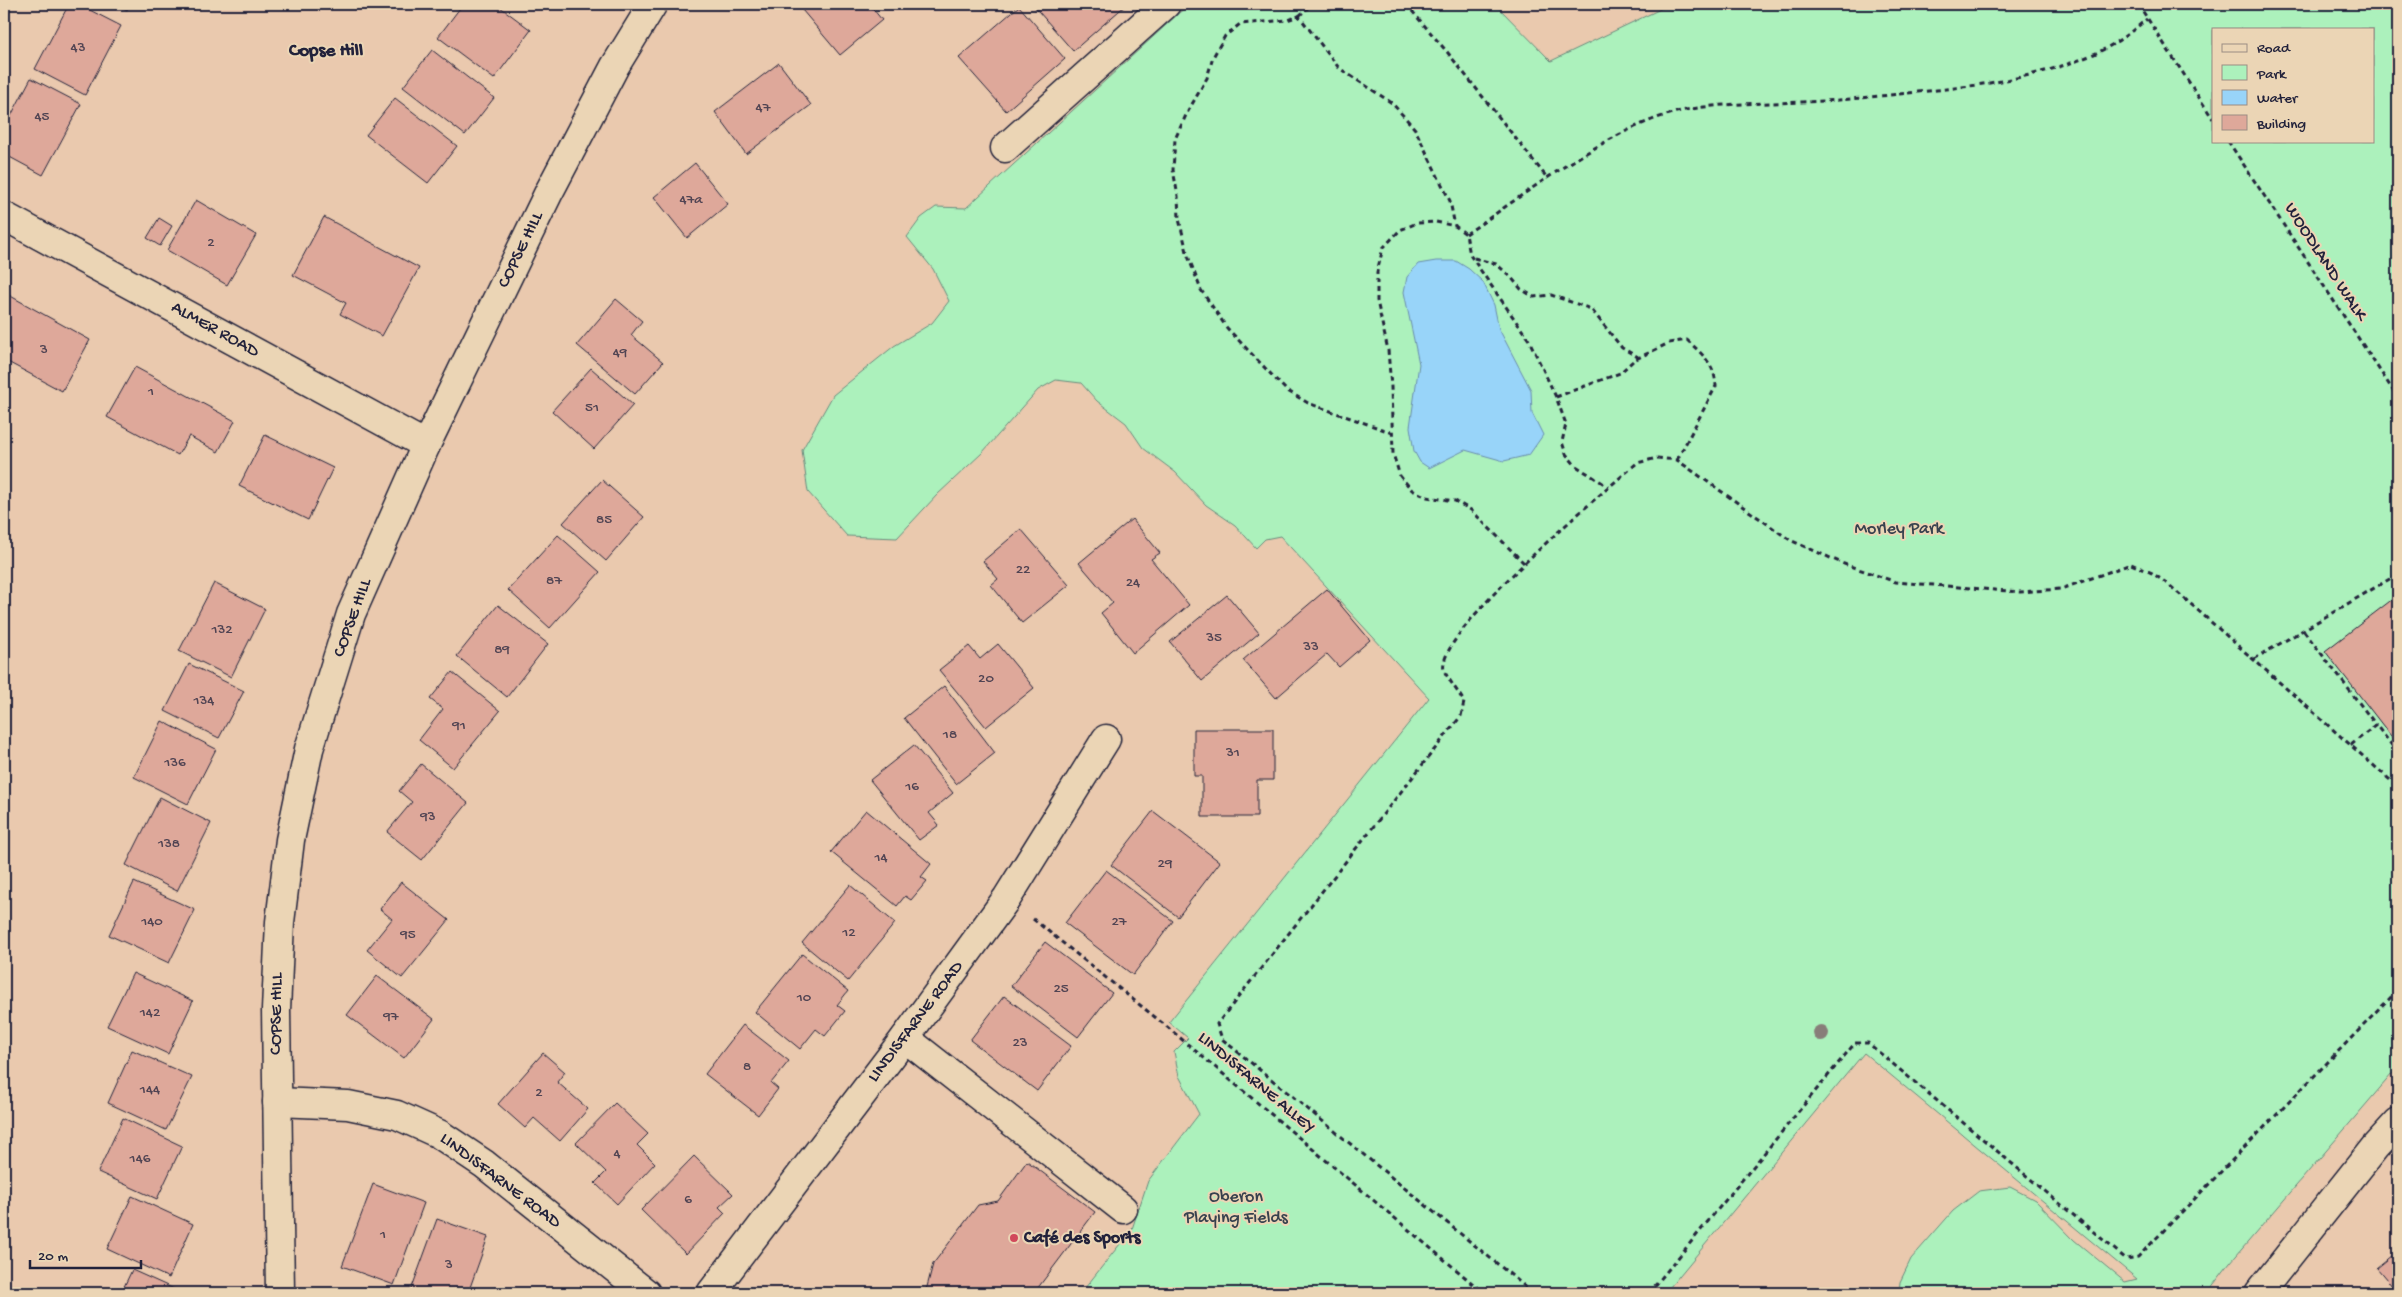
<svg xmlns="http://www.w3.org/2000/svg" width="2402" height="1297" viewBox="0 0 2402 1297" font-family="'Gochi Hand',sans-serif">
<style>
.green{fill:#acf1bc;stroke:#678a7c;fill-rule:evenodd}
.water{fill:#98d4f9;stroke:#698dad}
.building{fill:#dea89a;stroke:#22223b}
.lines{fill:none;stroke-linecap:round;stroke-linejoin:round}
.minor-casing{stroke:#22223b;stroke-width:31}
.path{stroke:#22223b;stroke-width:3;stroke-dasharray:5 4;stroke-linecap:butt}
.minor{stroke:#ebd5b5;stroke-width:28}
.tree{fill:#887e79}
.poi-dot{fill:#d1495b;stroke:#ebd5b5;stroke-width:2}
.labels{text-anchor:middle;dominant-baseline:central;stroke-width:4;stroke-linejoin:round;paint-order:stroke}
.number-label{font-size:15px;fill:#514453}
.street-label{font-size:18px;fill:#22223b;stroke:#ebd5b5}
.park-label{font-size:18px;fill:#37414e;stroke:#ebd5b5}
.poi-label{font-size:18px;font-weight:bold;fill:#22223b;stroke:#ebd5b5;text-anchor:start}
.neighbourhood-label{font-size:19px;font-weight:bold;fill:#22223b;stroke:#ebd5b5}
</style>
<rect width="100%" height="100%" fill="#eac9ae"/>
<filter id="ink" filterUnits="userSpaceOnUse"><feTurbulence type="fractalNoise" baseFrequency=".02" numOctaves="2"/><feDisplacementMap in="SourceGraphic" scale="10" xChannelSelector="R" yChannelSelector="G"/><feConvolveMatrix kernelMatrix="1 2 1 2 8 2 1 2 1" color-interpolation-filters="sRGB"/></filter>
<g filter="url(#ink)">
<!-- green -->
<path class="green" d="M1189 4H1495L1551 61 1671 4H2398V1067L2230 1263 2207 1293H1899L1900 1282 1911 1259 1953 1211 1979 1191 2010 1187 2035 1200 2074 1240 2125 1282 2137 1279 1864 1053 1665 1293H1081L1132 1229 1148 1181 1199 1114 1179 1076 1174 1052 1188 1038 1169 1022 1429 698 1280 536 1265 539 1256 548 1235 525 1206 505 1175 472 1143 448 1126 423 1097 401 1081 383 1056 380 1038 390 982 453 937 495 897 538 847 536 808 492 802 450 833 395 894 346 932 323 949 301 933 269 907 237 921 218 936 207 966 208ZM2213 29H2373V141H2213Z"/>
<!-- water -->
<path class="water" d="M1436 261H1456L1469 269 1483 282 1494 305 1499 329 1531 390 1532 413 1543 435 1529 455 1504 461 1465 450 1429 468 1420 462 1414 451 1410 427 1419 364 1404 292 1407 277 1418 264Z"/>
<!-- building -->
<g class="building">
<path d="M69 4H78L121 26 85 95 35 69Z"/>
<path d="M115 4H130L127 10Z"/>
<path d="M463 4H496L531 30 494 79 438 37Z"/>
<path d="M797 4H869L882 20 840 55Z"/>
<path d="M1032 4H1127L1073 51Z"/>
<path d="M1019 6 1065 59 1006 111 959 58Z"/>
<path d="M432 50 494 98 465 135 403 87Z"/>
<path d="M779 63 811 105 746 154 715 112Z"/>
<path d="M31 78 81 104 43 175 4 154V129Z"/>
<path d="M395 98 457 146 428 183 366 135Z"/>
<path d="M695 163 728 204 687 238 654 197Z"/>
<path d="M196 200 256 235 227 285 167 250Z"/>
<path d="M324 217 419 268 382 336 340 314 346 303 293 275Z"/>
<path d="M159 218 172 226 160 246 147 238Z"/>
<path d="M5 293 90 340 62 391 4 360Z"/>
<path d="M616 299 642 321 631 335 663 362 635 394 577 345Z"/>
<path d="M135 367 235 421 218 452 189 436 178 455 107 417Z"/>
<path d="M591 368 633 405 594 449 552 411Z"/>
<path d="M265 435 333 468 308 520 239 486Z"/>
<path d="M602 480 644 517 606 561 563 523Z"/>
<path d="M1132 519 1160 553 1151 559 1189 605 1133 653 1101 613 1113 603 1079 563Z"/>
<path d="M1021 529 1069 585 1022 623 991 585 998 579 983 561Z"/>
<path d="M558 535 600 572 550 628 508 590Z"/>
<path d="M214 583 265 609 231 677 179 651Z"/>
<path d="M1327 589 1370 640 1339 667 1327 654 1276 698 1243 660Z"/>
<path d="M1227 595 1259 633 1202 681 1170 642Z"/>
<path d="M2398 595V745L2325 651Z"/>
<path d="M498 605 548 644 507 697 457 656Z"/>
<path d="M998 644 1034 688 986 727 939 670 969 646 980 659Z"/>
<path d="M189 664 244 691 219 738 165 711Z"/>
<path d="M452 672 500 711 453 768 419 740 443 709 430 699Z"/>
<path d="M944 686 995 753 956 784 904 718Z"/>
<path d="M162 721 216 749 188 804 134 777Z"/>
<path d="M1194 729H1273V780H1257V817H1202V776H1194Z"/>
<path d="M914 745 953 793 929 813 939 825 919 840 870 780Z"/>
<path d="M421 764 468 803 422 860 387 832 412 802 399 791Z"/>
<path d="M160 797 211 823 177 891 126 865Z"/>
<path d="M866 810 931 864 921 877 927 881 911 900 905 896 897 906 831 852Z"/>
<path d="M1153 811 1220 862 1178 917 1111 865Z"/>
<path d="M1106 870 1173 921 1133 975 1065 923Z"/>
<path d="M134 882 195 910 169 963 109 935Z"/>
<path d="M401 882 449 920 402 978 367 950 392 919 380 909Z"/>
<path d="M850 885 895 923 848 981 802 943Z"/>
<path d="M1045 942 1112 993 1078 1037 1011 986Z"/>
<path d="M802 954 848 991 837 1005 845 1011 825 1036 816 1029 800 1049 755 1012Z"/>
<path d="M133 973 193 1001 168 1054 107 1026Z"/>
<path d="M377 976 434 1019 404 1058 347 1015Z"/>
<path d="M1004 996 1071 1046 1037 1091 970 1040Z"/>
<path d="M743 1025 789 1061 771 1083 778 1089 758 1115 705 1074Z"/>
<path d="M132 1050 192 1077 166 1130 108 1103Z"/>
<path d="M543 1053 565 1072 557 1082 588 1109 560 1141 534 1118 525 1128 498 1104Z"/>
<path d="M615 1103 648 1134 637 1145 655 1163 617 1204 595 1183 606 1172 576 1143Z"/>
<path d="M123 1118 182 1146 157 1199 98 1172Z"/>
<path d="M694 1156 733 1194 719 1207 725 1213 686 1254 641 1210Z"/>
<path d="M1027 1161 1095 1212 1034 1293H922L927 1287 933 1264 978 1205 998 1201Z"/>
<path d="M373 1184 424 1203 394 1285 342 1266Z"/>
<path d="M132 1196 193 1224 169 1278 107 1249Z"/>
<path d="M437 1219 488 1237 468 1293H410Z"/>
<path d="M2398 1251V1293L2377 1268Z"/>
<path d="M132 1270 183 1293H121Z"/>
<path d="M2390 1287 2395 1293H2382Z"/>
</g>
<g class="lines">
<defs>
<g id="minor">
<path d="M1005 148 1166 4"/>
<path d="M4 216 426 445"/>
<path d="M905 1038 1123 1209"/>
<path d="M277 1102 348 1105 397 1115 439 1134 484 1164 646 1293"/>
<path d="M280 1293 276 1010 280 922 290 840 309 749 351 614 426 445 549 192 615 66 653 4"/>
<path d="M711 1293 905 1038 1007 898 1106 739"/>
<path d="M2259 1293 2375 1147 2398 1122"/>
</g>
</defs>
<!-- minor casing -->
<use href="#minor" class="minor-casing"/>
<!-- path -->
<g class="path">
<path d="M1406 4 1448 53 1548 179"/>
<path d="M2138 4 2213 119"/>
<path d="M1299 16 1312 4"/>
<path d="M2228 141 2398 398"/>
<path d="M1466 234C1524 195 1599 136 1666 115 1707 102 1759 104 1801 102 1840 101 1879 96 1918 92 1978 86 2038 78 2094 54 2113 46 2131 32 2147 19"/>
<path d="M1474 258 1496 264 1510 276 1521 289 1534 297 1551 295 1591 309 1622 348 1638 357"/>
<path d="M1556 397 1620 373 1634 360 1669 343 1687 340C1702 354 1715 364 1716 386L1677 460"/>
<path d="M1393 433 1308 403 1286 390 1227 328 1201 290 1188 256 1179 219 1178 196 1173 170 1175 139 1187 113 1207 78 1213 57 1225 36 1240 24 1287 20 1299 16 1339 68 1392 103 1415 129 1450 201 1455 226"/>
<path d="M1524 563 1471 510 1455 501 1427 497 1412 490 1400 476 1393 454 1391 387 1388 350 1377 301V272L1383 248 1400 230 1417 223 1436 222 1455 226 1466 234 1470 255 1529 340 1556 397 1566 424 1562 442 1566 454 1576 466 1609 487"/>
<path d="M2304 631 2376 725"/>
<path d="M2254 659 2398 574"/>
<path d="M2351 745 2376 725 2398 753"/>
<path d="M1033 919 1166 1026 1484 1293"/>
<path d="M1533 1293 1222 1039 1217 1024 1461 716 1464 702C1460 694 1445 675 1444 670 1434 633 1606 490 1637 463L1657 458 1677 460 1790 540 1844 564 1896 582 2020 592 2061 589 2131 564 2152 573 2168 584 2398 787"/>
<path d="M1649 1293 1855 1043H1868L2126 1259 2138 1257 2398 990"/>
</g>
<!-- minor -->
<use href="#minor" class="minor"/>
</g>
<!-- trees -->
<circle class="tree" cx="1821" cy="1033" r="8"/>
</g>
<!-- markers -->
<circle class="poi-dot" cx="1014" cy="1238" r="5"/>
<g class="labels">
<!-- number labels -->
<g class="number-label">
<text x="78" y="48">43</text>
<text x="763" y="108">47</text>
<text x="42" y="117">45</text>
<text x="691" y="200">47a</text>
<text x="211" y="243">2</text>
<text x="44" y="350">3</text>
<text x="620" y="353">49</text>
<text x="151" y="392">1</text>
<text x="592" y="408">51</text>
<text x="604" y="520">85</text>
<text x="1023" y="570">22</text>
<text x="554" y="581">87</text>
<text x="1133" y="583">24</text>
<text x="222" y="630">132</text>
<text x="1214" y="638">35</text>
<text x="1311" y="647">33</text>
<text x="502" y="650">89</text>
<text x="986" y="679">20</text>
<text x="204" y="701">134</text>
<text x="459" y="726">91</text>
<text x="950" y="735">18</text>
<text x="1233" y="753">31</text>
<text x="175" y="763">136</text>
<text x="912" y="787">16</text>
<text x="428" y="817">93</text>
<text x="169" y="844">138</text>
<text x="881" y="858">14</text>
<text x="1165" y="864">29</text>
<text x="152" y="922">140</text>
<text x="1119" y="922">27</text>
<text x="849" y="933">12</text>
<text x="408" y="935">95</text>
<text x="1061" y="989">25</text>
<text x="804" y="998">10</text>
<text x="150" y="1013">142</text>
<text x="391" y="1017">97</text>
<text x="1020" y="1043">23</text>
<text x="747" y="1067">8</text>
<text x="150" y="1090">144</text>
<text x="539" y="1093">2</text>
<text x="617" y="1154">4</text>
<text x="140" y="1159">146</text>
<text x="688" y="1200">6</text>
<text x="383" y="1235">1</text>
<text x="449" y="1265">3</text>
</g>
<!-- street labels -->
<g class="street-label">
<text transform="translate(521 250) rotate(-64)">COPSE HILL</text>
<text transform="translate(2325 262) rotate(57)">WOODLAND WALK</text>
<text transform="translate(215 330) rotate(29)">ALMER ROAD</text>
<text transform="translate(353 618) rotate(-70)">COPSE HILL</text>
<text transform="translate(277 1014) rotate(-89)">COPSE HILL</text>
<text transform="translate(916 1022) rotate(-53)">LINDISFARNE ROAD</text>
<text transform="translate(1256 1083) rotate(40)">LINDISFARNE ALLEY</text>
<text transform="translate(500 1181) rotate(37)">LINDISFARNE ROAD</text>
</g>
<!-- park labels -->
<g class="park-label">
<text x="1899" y="529">Morley Park</text>
<text x="1236" y="1197">Oberon<tspan x="1236" dy="21">Playing Fields</tspan></text>
</g>
<!-- poi labels -->
<g class="poi-label">
<text x="1024" y="1238">Café des Sports</text>
</g>
<!-- neighbourhood labels -->
<g class="neighbourhood-label">
<text x="326" y="51">Copse Hill</text>
</g>
</g>
<!-- margin -->
<rect width="2402" height="1297" fill="none" stroke="#ebd5b5" stroke-width="20"/>
<rect x="10" y="10" width="2382" height="1277" fill="none" stroke="#22223b" stroke-width="2" filter="url(#ink)"/>
<!-- legend -->
<rect x="2212" y="28" width="162" height="115" fill="#ebd5b5" stroke="#9b8d84"/>
<rect x="2222" y="44" width="25" height="8" fill="#ebd5b5" stroke="#9b8d84"/>
<text x="2257" y="52" font-size="15" fill="#22223b">Road</text>
<rect x="2222" y="65" width="25" height="15" fill="#acf1bc" stroke="#9b8d84"/>
<text x="2257" y="78" font-size="15" fill="#22223b">Park</text>
<rect x="2222" y="90" width="25" height="15" fill="#98d4f9" stroke="#9b8d84"/>
<text x="2257" y="102" font-size="15" fill="#22223b">Water</text>
<rect x="2222" y="115" width="25" height="15" fill="#dea89a" stroke="#9b8d84"/>
<text x="2257" y="128" font-size="15" fill="#22223b">Building</text>
<!-- scale -->
<path d="M30 1260v8h111v-8" fill="none" stroke="#22223b" stroke-width="2.5"/>
<text x="38" y="1260" font-size="15" fill="#22223b" stroke="#ebd5b5" stroke-width="4" paint-order="stroke">20 m</text>
</svg>
